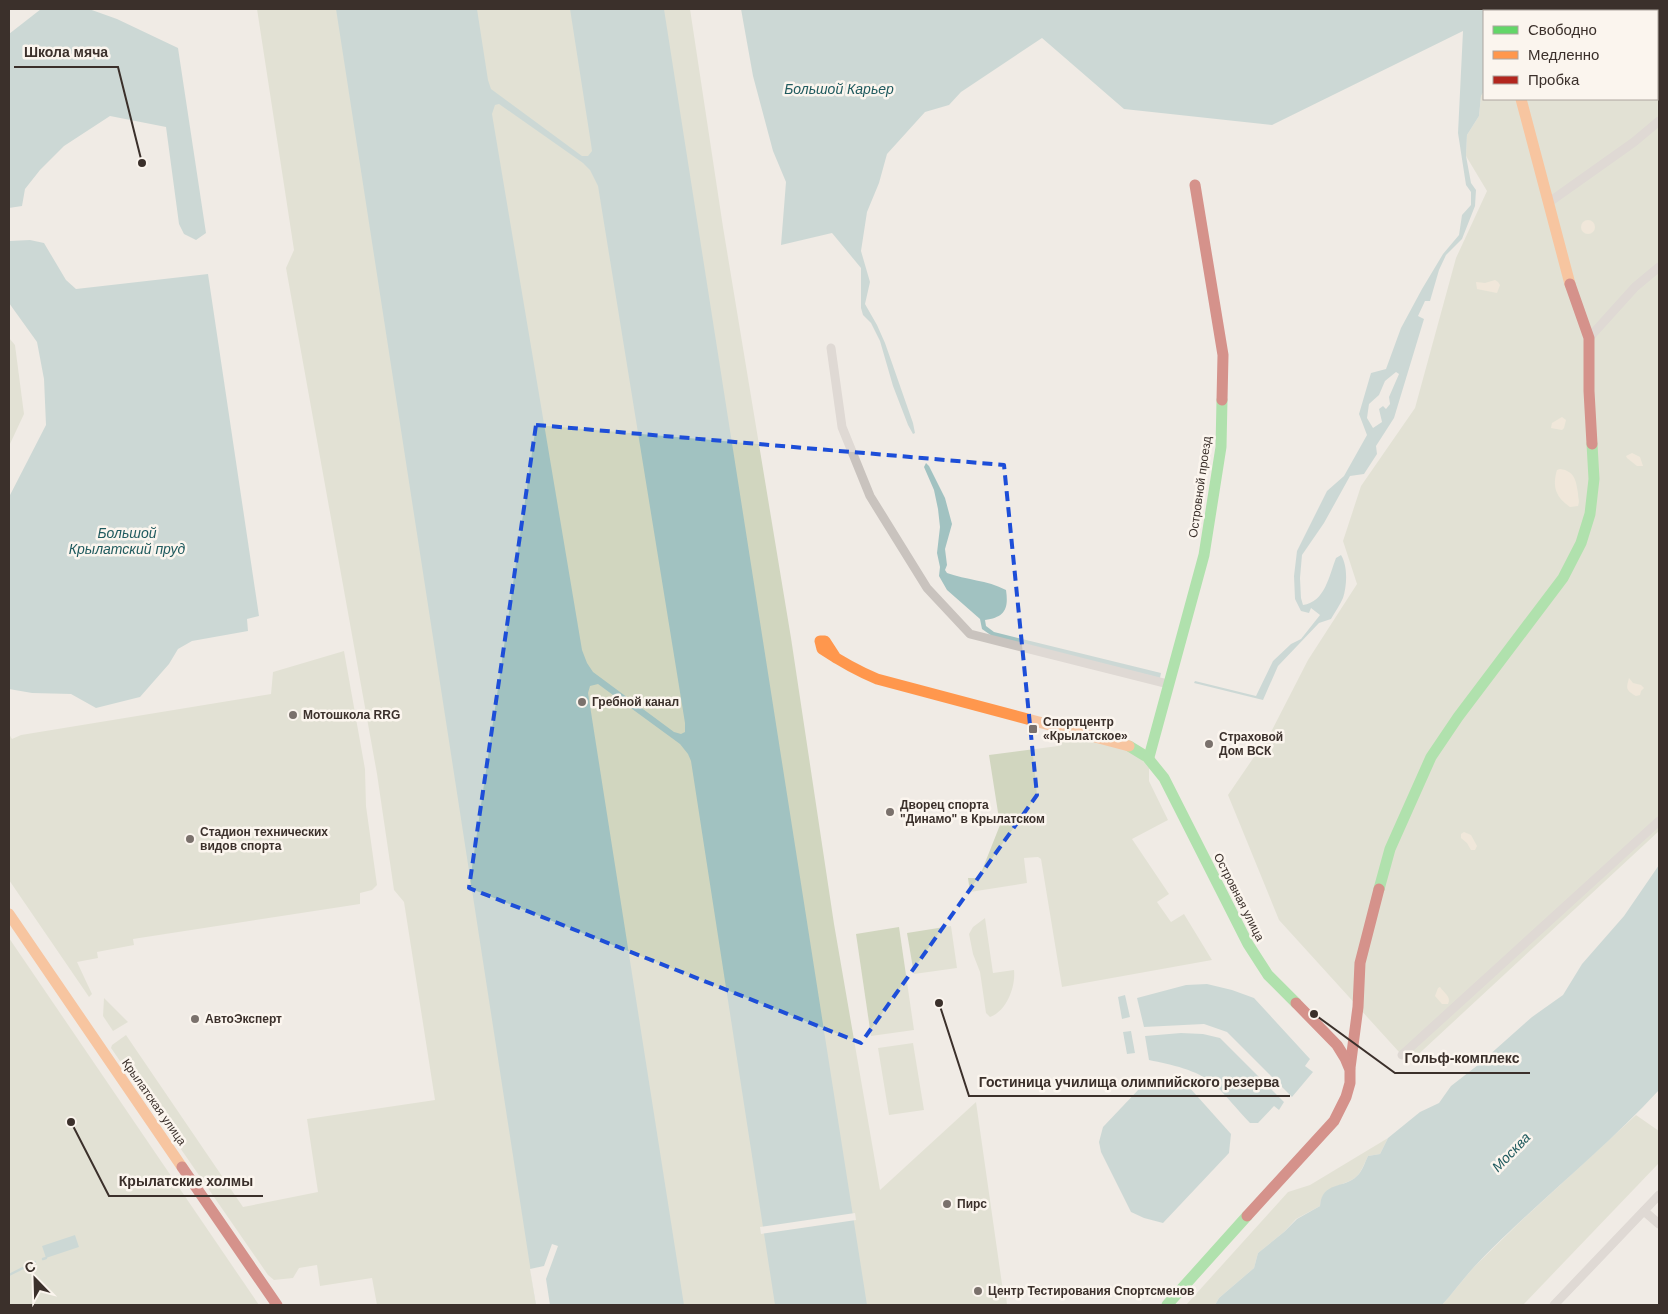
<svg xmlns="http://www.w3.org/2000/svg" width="1668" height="1314" viewBox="0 0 1668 1314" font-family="Helvetica,sans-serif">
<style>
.green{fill:#d1d6bf}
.sand{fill:#efe3cc}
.water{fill:#a1c2c1;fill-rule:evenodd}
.pier{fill:#f0ebe5}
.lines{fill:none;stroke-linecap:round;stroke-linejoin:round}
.stream{stroke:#a1c2c1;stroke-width:2.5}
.street{stroke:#c9c3be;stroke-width:9}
.fast{stroke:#63d668;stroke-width:11}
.slow{stroke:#ff974d;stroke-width:11}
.jam{stroke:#b3261e;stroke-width:11}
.marked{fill:none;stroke:#1d4ed8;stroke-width:4;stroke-dasharray:10 6;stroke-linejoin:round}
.poi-dot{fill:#7a716c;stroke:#fbf5ee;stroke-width:2}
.labels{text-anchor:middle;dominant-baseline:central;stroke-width:5;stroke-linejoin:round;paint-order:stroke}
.street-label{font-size:12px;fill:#3b302b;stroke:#fbf5ee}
.poi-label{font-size:12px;font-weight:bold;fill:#3b302b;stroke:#fbf5ee;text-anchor:start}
.water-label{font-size:14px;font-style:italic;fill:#1f5a5e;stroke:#fbf5ee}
.leader{fill:none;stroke:#3b302b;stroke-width:2}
.callout-dot{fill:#3b302b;stroke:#fbf5ee;stroke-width:2}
.callout-label{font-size:14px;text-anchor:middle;font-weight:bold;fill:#3b302b;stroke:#fbf5ee;stroke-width:5;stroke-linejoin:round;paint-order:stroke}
</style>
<rect width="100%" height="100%" fill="#f0ebe5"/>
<!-- green -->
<g class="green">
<path d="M257 9H690L723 227 791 638 834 924 880 1190 976 1102 1003 1291 1006 1295 1007 1305H377L372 1278 320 1286 317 1265 299 1268 293 1278 274 1280 268 1275 111 1048 112 1045 126 1035 243 1207 318 1192 307 1119 435 1100 404 902 394 890 377 774 286 268 294 250Z"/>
<path d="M1602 9H1659V831L1409 1063 1279 920 1228 795 1271 732 1308 660 1357 584 1343 541 1361 486 1415 408 1456 258 1487 191 1466 156 1467 135 1479 116 1481 96 1484 91V99H1657V11H1593Z"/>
<path d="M9 338 15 345 24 414 9 446Z"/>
<path d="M344 651 365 769 366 806 377 885 372 890 360 893V904L133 939 134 945 97 952 98 958 77 962 92 994 89 997 9 880V734L12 739 21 735 271 694 273 672Z"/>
<path d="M1059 734 1125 749 1141 759 1149 768V781L1168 820 1132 839 1169 894 1157 902 1171 922 1184 914 1212 960 1062 987 1041 859 1038 857 1024 858 1027 883 970 892 968 878H979L1000 825 989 755 1058 746Z"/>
<path d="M985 918 993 973 1014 970C1016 986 1007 1011 990 1017L986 1013 980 972 973 954 969 934 973 927Z"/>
<path d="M951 926 957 968 914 974 907 933Z"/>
<path d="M899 927 914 1030 871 1036 856 934Z"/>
<path d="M9 938 259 1305H9Z"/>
<path d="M104 998 128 1022 113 1031 103 1016Z"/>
<path d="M913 1043 924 1110 889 1115 878 1048Z"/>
<path d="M1636 1115 1659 1131V1163L1523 1305H1442L1473 1268 1522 1220Z"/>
<path d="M1388 1138 1380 1154 1368 1156C1365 1162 1361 1173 1356 1177 1342 1188 1322 1184 1320 1206L1296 1219 1284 1232 1258 1253 1254 1268 1219 1298 1215 1305H1186L1288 1192 1310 1185Z"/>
</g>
<!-- sand -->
<g class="sand">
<circle cx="1588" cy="227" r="7"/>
<path d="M1495 280 1498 282 1500 285 1497 293 1477 289 1476 282 1485 283Z"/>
<path d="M1562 417 1566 420 1564 428 1562 430 1551 428 1552 423Z"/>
<path d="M1632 453 1640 457 1643 466H1637L1627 458 1626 456Z"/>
<path d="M1560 469C1575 471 1576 481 1578 493 1578 499 1580 500 1578 506L1570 507C1556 497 1552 487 1557 470Z"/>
<path d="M1629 678 1633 683 1641 685 1644 688 1641 691 1640 695 1636 696C1626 690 1626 689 1629 678Z"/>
<path d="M1464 832 1471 835 1477 846 1475 850H1471L1467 843 1461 838V834Z"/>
<path d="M1440 987C1443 992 1452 997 1448 1004H1442L1435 996 1438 988Z"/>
</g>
<!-- water -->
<g class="water">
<path d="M41 9H89L117 19 178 48 206 233 196 240 184 234 179 224 166 127 110 116 64 146 40 170 25 189 22 206 9 208V34Z"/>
<path d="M336 9H477L488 80 491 89 582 156H588L592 151 591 144 570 9H664L867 1305H775L691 761 688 754 680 744 598 684 590 686 588 693 684 1305H536ZM499 104 583 163 590 170 598 186 685 723V732L681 734 674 732 593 672 587 663 582 650 492 114 495 105Z"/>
<path d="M741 9H1602L1593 11H1484V91L1481 96 1479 116 1467 135 1466 156 1471 183 1476 190 1475 206 1462 239 1446 255 1439 270 1430 301H1425L1418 316 1424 319 1394 418 1376 446 1377 454 1364 474 1350 476 1324 523 1302 555 1300 578 1301 598 1303 605C1325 602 1329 576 1336 558L1341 555C1348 566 1347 586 1343 598 1340 605 1335 612 1331 619L1319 623 1278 666 1263 700 1194 683 1195 681 1256 696 1273 661 1291 644 1301 639 1320 615 1311 608 1309 613 1301 611 1295 599 1294 576 1297 551 1327 491 1344 476 1367 435 1359 414 1371 373 1386 369 1401 328 1422 289 1443 254 1459 235 1462 215 1471 205V192L1466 185 1458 133 1463 31 1272 125 1124 109 1042 38 961 92 949 105 925 112 887 154 879 183 867 212 861 251 870 282 865 304 877 325 885 343 913 423 915 433 913 434 908 425 893 386 880 341 871 323 863 315 861 308V268L832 233 781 245 786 182 773 151 753 76ZM1396 372 1399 374 1389 397 1390 404 1386 409 1383 406 1379 409 1382 422 1373 428 1367 418 1369 404 1379 395 1385 381Z"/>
<path d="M30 240 44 243 66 280 76 289 208 274 259 616 247 619 248 631 192 641 178 649 169 664 140 697 96 708 71 694 32 693 9 689V497L46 425 44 379 37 342 9 303V241Z"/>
<path d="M926 463 929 466 945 498 952 524 945 549 947 565 945 570 947 573C966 580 987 580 1006 590 1009 610 1004 617 985 620L986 626 994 632 1161 673 1160 678 992 636 982 629 980 619 947 590 939 576 940 567 937 553 940 527 938 509 934 490 924 467Z"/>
<path d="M1659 865V1090C1601 1153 1533 1205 1474 1267 1463 1279 1453 1293 1442 1305H1215L1219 1298 1254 1268 1258 1253 1284 1232 1297 1219 1320 1206C1322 1181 1344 1189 1357 1176 1362 1172 1365 1162 1368 1156L1380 1154 1388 1138 1420 1112 1439 1103 1451 1086 1478 1065 1532 1017 1563 995 1582 964 1624 916Z"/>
<path d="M1207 984 1232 990 1254 998 1310 1059 1305 1066 1313 1072 1292 1097 1227 1032 1204 1024 1144 1027 1137 998 1186 985Z"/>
<path d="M1125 995 1130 1017 1122 1019 1118 997Z"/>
<path d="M1131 1031 1135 1053 1127 1054 1123 1032Z"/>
<path d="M1181 1033 1203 1034 1220 1038 1284 1102 1279 1110 1274 1106 1258 1123H1250C1238 1111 1227 1096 1215 1085 1196 1069 1172 1065 1149 1060L1145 1036Z"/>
<path d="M1155 1083H1173L1189 1087 1231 1134 1229 1153 1163 1223 1144 1218 1131 1212 1101 1152 1099 1142 1103 1127 1140 1088Z"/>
<path d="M75 1235 79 1247 46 1258 42 1246Z"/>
</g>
<!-- pier -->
<g class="pier">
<path d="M855 1213 856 1220 761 1234 760 1227Z"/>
<path d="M552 1244 558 1246 546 1279 550 1305H536L530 1269 544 1266Z"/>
</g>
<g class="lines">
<!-- stream -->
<g class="stream">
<path d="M43 1259 46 1258"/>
<path d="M9 1275 35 1262"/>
</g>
<!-- street -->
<g class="street">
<path d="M1636 11 1640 9"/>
<path d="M1548 203 1634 142 1659 121"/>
<path d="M1589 338 1635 287 1659 267"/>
<path d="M831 348 842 427 870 496 927 588 970 634 1168 684"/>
<path d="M1402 1055 1659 821"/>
<path d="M1644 1211 1659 1224"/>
<path d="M1554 1305 1659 1195"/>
</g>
<!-- fast -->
<g class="fast">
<path d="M1129 746 1147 757 1164 778 1248 944 1268 975 1296 1003"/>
<path d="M1149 757 1204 555 1221 447 1222 400"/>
<path d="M1379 889 1390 849 1431 757 1458 717 1563 578 1581 543 1590 514 1594 479 1592 444"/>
<path d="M1167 1305 1247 1216"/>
</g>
<!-- slow -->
<g class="slow">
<path d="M1521 99 1570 284"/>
<path d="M836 658 825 641H820L822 649C840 661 858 671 877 679L1129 746"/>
<path d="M9 914 182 1167"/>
</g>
<!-- jam -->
<g class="jam">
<path d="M1195 185 1223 355 1222 400"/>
<path d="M1570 284 1589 338V391L1592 444"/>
<path d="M1350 1068 1358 1007 1360 963 1379 889"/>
<path d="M182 1167 277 1305"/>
<path d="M1247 1216 1334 1121 1346 1097 1350 1083V1070L1345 1058 1337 1045 1296 1003"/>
</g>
</g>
<!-- marked area -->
<path d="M0 0H1668V1314H0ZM536 425 1004 465 1037 795 861 1043 469 888Z" fill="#f0ebe5" fill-opacity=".55" fill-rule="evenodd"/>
<path class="marked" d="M536 425 1004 465 1037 795 861 1043 469 888Z"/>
<!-- markers -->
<g class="poi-dot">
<circle cx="582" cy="702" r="5"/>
<circle cx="293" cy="715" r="5"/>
<rect x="1028" y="724" width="10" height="10" rx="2.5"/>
<circle cx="1209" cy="744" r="5"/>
<circle cx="890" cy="812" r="5"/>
<circle cx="190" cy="839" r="5"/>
<circle cx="195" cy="1019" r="5"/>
<circle cx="947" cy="1204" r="5"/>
<circle cx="978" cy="1291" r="5"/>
</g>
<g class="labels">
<!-- street labels -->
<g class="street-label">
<text transform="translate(1200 487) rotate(-82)">Островной проезд</text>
<text transform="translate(1239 897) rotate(63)">Островная улица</text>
<text transform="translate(154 1102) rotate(55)">Крылатская улица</text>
</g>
<!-- poi labels -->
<g class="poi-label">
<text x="592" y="702">Гребной канал</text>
<text x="303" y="715">Мотошкола RRG</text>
<text x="1043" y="722">Спортцентр<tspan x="1043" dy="14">«Крылатское»</tspan></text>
<text x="1219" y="737">Страховой<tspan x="1219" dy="14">Дом ВСК</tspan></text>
<text x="900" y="805">Дворец спорта<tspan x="900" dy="14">"Динамо" в Крылатском</tspan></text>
<text x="200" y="832">Стадион технических<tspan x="200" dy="14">видов спорта</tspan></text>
<text x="205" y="1019">АвтоЭксперт</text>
<text x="957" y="1204">Пирс</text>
<text x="988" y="1291">Центр Тестирования Спортсменов</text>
</g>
<!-- water labels -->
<g class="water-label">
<text x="839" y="89">Большой Карьер</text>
<text x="127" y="533">Большой<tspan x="127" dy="16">Крылатский пруд</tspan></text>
<text transform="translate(1511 1152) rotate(-46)">Москва</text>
</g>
</g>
<!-- callouts -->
<path class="leader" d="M142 163L118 67H14M1314 1014L1395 1073H1530M939 1003L969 1096H1290M71 1122L109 1196H263"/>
<g class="callout-dot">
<circle cx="142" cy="163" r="5"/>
<circle cx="1314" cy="1014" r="5"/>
<circle cx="939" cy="1003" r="5"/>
<circle cx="71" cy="1122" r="5"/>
</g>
<g class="callout-label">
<text x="66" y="57">Школа мяча</text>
<text x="1462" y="1063">Гольф-комплекс</text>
<text x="1129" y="1087">Гостиница училища олимпийского резерва</text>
<text x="186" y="1186">Крылатские холмы</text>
</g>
<!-- border -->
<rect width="1668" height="1314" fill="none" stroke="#3b302b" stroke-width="20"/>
<!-- legend -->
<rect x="1483" y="10" width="175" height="90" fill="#fbf5ee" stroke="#aea6a0"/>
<rect x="1493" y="26" width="25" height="8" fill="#63d668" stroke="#aea6a0"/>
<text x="1528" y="35" font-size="15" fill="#3b302b">Свободно</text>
<rect x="1493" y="51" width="25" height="8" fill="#ff974d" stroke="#aea6a0"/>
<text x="1528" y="60" font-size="15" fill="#3b302b">Медленно</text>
<rect x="1493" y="76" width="25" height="8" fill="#b3261e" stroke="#aea6a0"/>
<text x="1528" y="85" font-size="15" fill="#3b302b">Пробка</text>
<!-- north arrow -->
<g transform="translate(35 1279) rotate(337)" stroke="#fbf5ee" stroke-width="4" paint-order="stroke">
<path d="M0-4L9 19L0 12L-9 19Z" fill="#3b302b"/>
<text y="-8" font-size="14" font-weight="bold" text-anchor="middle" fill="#3b302b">С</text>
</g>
</svg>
